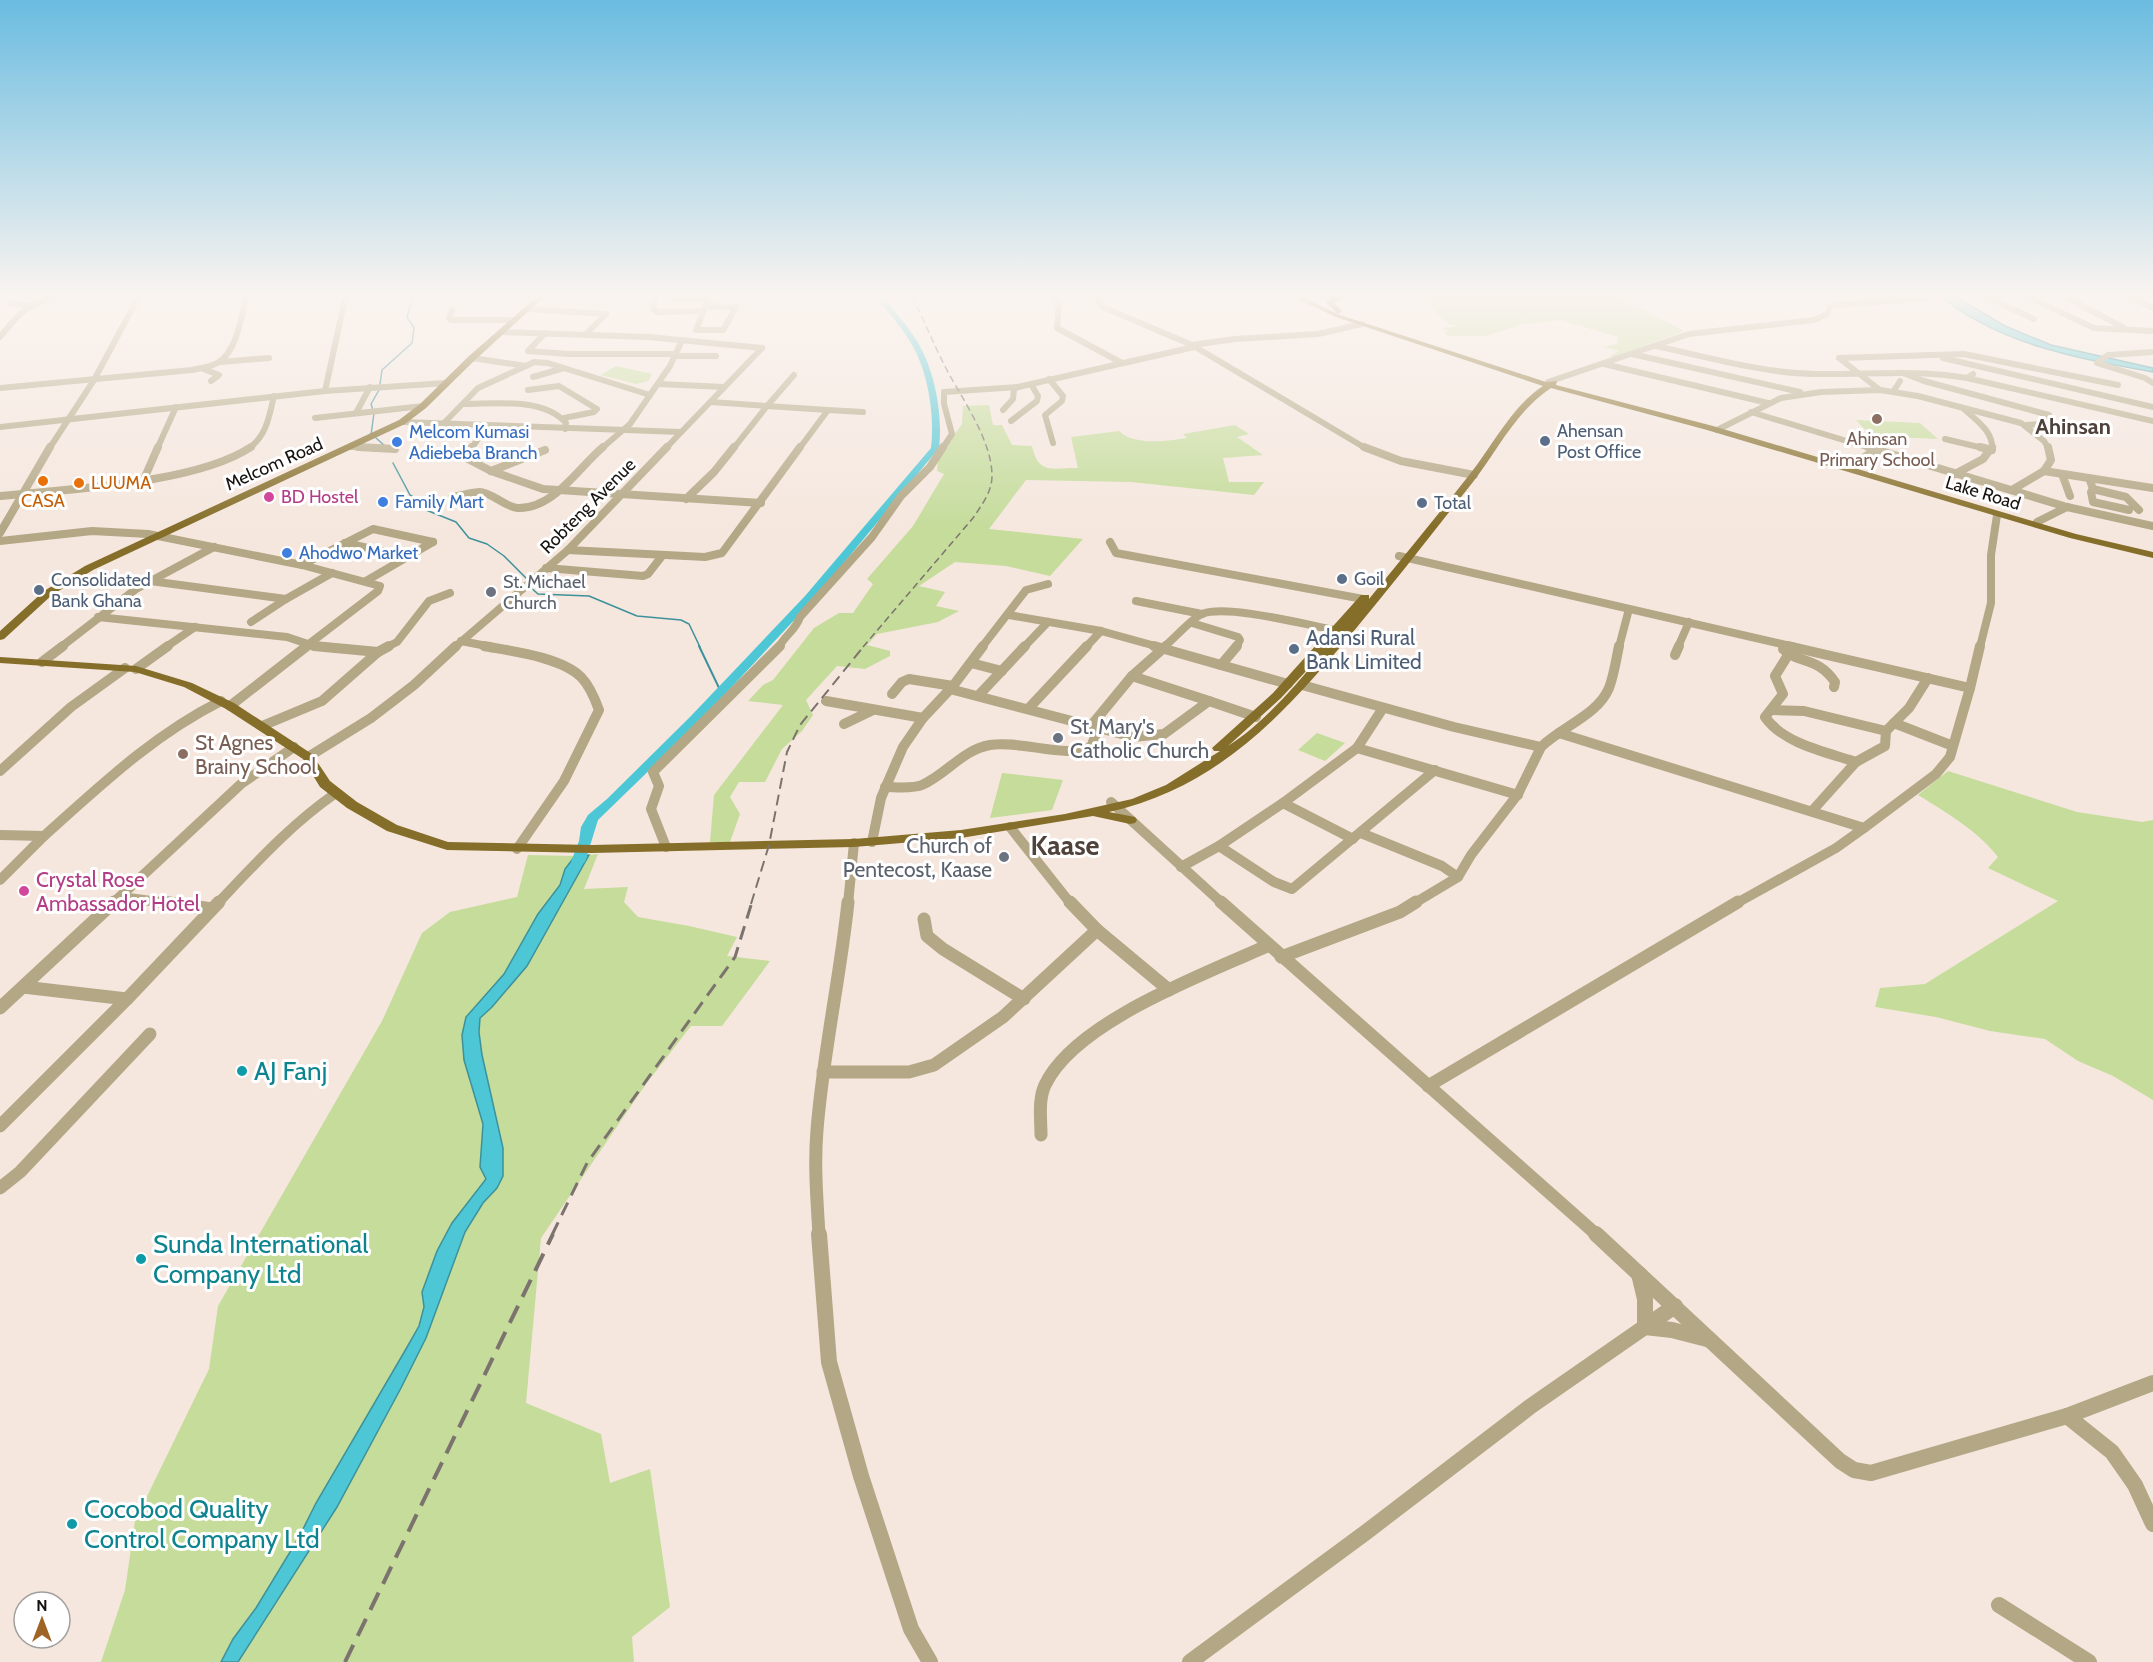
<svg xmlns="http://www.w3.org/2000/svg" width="2153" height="1662" viewBox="0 0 2153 1662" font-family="Cabin,sans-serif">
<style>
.green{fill:#c5dc9b}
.water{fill:#4dc7d5;stroke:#3d919a;stroke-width:1.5}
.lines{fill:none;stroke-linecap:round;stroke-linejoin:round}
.stream-far1{stroke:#3d919a;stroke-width:1.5}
.stream{stroke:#3d919a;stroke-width:2}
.river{fill:#4dc7d5;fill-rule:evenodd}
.minor-far4{stroke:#b3a785;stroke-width:6}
.minor-far3{stroke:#b3a785;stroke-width:8}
.minor-far2{stroke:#b3a785;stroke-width:10}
.minor-far1{stroke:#b3a785;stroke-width:13}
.minor{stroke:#b3a785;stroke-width:16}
.major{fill:#856e29;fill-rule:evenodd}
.highway{fill:#705b18;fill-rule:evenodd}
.rail-far3{stroke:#7c736e;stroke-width:1.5;stroke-dasharray:7 4;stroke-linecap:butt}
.rail-far2{stroke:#7c736e;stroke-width:2;stroke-dasharray:11 6;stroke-linecap:butt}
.rail-far1{stroke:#7c736e;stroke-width:3;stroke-dasharray:14 8;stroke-linecap:butt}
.rail{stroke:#7c736e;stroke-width:4;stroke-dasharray:19 10;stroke-linecap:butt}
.education-dot{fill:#8d6e63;stroke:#fff;stroke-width:2}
.service-dot{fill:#5c6f8a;stroke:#fff;stroke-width:2}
.shop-dot{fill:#3f7fe0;stroke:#fff;stroke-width:2}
.food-dot{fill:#e8710a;stroke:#fff;stroke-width:2}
.hotel-dot{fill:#d1479c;stroke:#fff;stroke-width:2}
.worship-dot{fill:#6b7280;stroke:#fff;stroke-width:2}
.culture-dot{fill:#0f9aa8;stroke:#fff;stroke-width:2}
.labels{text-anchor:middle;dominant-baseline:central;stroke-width:6;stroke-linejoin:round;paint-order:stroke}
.far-service-label{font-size:18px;fill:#4e5e75;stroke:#fff;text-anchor:start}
.far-shop-label{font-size:18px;fill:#366cbe;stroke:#fff;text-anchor:start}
.far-education-label{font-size:18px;fill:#785e54;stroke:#fff}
.far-street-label{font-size:18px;fill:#171210;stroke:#fff}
.far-food-label{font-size:18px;fill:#c56008;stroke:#fff;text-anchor:start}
.far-hotel-label{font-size:18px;fill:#b23c85;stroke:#fff;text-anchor:start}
.far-worship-label{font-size:18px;fill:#5b616d;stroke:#fff;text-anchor:start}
.service-label{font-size:21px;fill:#4e5e75;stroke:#fff;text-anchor:start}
.worship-label{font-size:21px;fill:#5b616d;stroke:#fff;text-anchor:start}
.education-label{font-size:21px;fill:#785e54;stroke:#fff;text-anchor:start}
.hotel-label{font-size:21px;fill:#b23c85;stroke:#fff;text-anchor:start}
.far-district-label{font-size:22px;font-weight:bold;fill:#4e423b;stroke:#fff}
.near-culture-label{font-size:26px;fill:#0d838f;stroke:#fff;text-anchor:start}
.district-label{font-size:27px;font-weight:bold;fill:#4e423b;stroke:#fff}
</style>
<rect width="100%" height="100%" fill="#f5e7de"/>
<!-- green -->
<g class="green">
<path d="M1421 294H1613L1684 331 1614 357 1610 356 1619 351 1605 347 1617 344 1618 337 1561 320 1523 324 1485 336H1448L1445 333 1448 331 1442 328 1460 326C1457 325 1453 326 1450 324 1444 322 1424 300 1421 294Z"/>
<path d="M616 366 652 374 648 381 636 384 601 375Z"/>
<path d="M989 405 993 425H1002L1012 445 1032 446C1038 475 1053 468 1078 468L1071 437 1119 431C1134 446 1167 441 1187 438L1183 434 1235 425 1249 434 1237 437 1263 455 1223 458 1229 482H1264L1254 495 1131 482 1026 480 989 529 1083 539 1050 576 1006 566 955 562 919 586 945 592 936 606 959 611 938 622 877 634 867 645 890 651V656L865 669 837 666 806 700 813 715 802 731 782 749 765 782H739L730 797 740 814 730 842H710L714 795 783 705 748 701 763 685 773 680 814 628 839 613H853L873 584 867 579 913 526 944 474 937 471 938 457 962 424 963 406Z"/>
<path d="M1856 420 1920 423 1938 439 1871 436Z"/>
<path d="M1317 733 1345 743 1325 761 1298 750Z"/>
<path d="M1948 771 2077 812 2142 822 2153 820V1100L2113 1076 2078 1061 2045 1039 1990 1031 1936 1017 1875 1007 1880 988 1925 984 2058 901 1988 868 1998 857C1977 830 1947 813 1918 795Z"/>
<path d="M1002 773 1063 780 1052 810 990 818Z"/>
<path d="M598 854 584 889 628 887 624 902 638 917 689 926 737 937 727 956 770 961 722 1026H691L646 1084 541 1238 526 1403 601 1434 610 1483 650 1469 670 1607 632 1637 634 1662H238L337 1507 401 1388 426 1338 465 1232 483 1203 497 1188 503 1176V1148L482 1055 479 1032 480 1018 492 1007 527 966 589 855Z"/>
<path d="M528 855 575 856 565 869 560 885 538 914 504 974 466 1017 469 1079 483 1124 480 1167 486 1179 422 1292 424 1307 419 1326 316 1503 298 1539 256 1608 233 1639 221 1662H101L125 1590 135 1521 209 1369 218 1306 382 1021 422 933 450 912 517 897Z"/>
</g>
<!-- water -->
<g class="water">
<path d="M1938 294H1951L2005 326 2051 345 2153 368V372C2080 359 1996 344 1938 294Z"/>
<path d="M589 855 527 966 492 1007 480 1018 479 1032 482 1055 503 1148V1176L497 1188 483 1203 465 1232 426 1338 401 1388 337 1507 238 1662H221L233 1639 256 1608 298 1539 316 1503 406 1349 419 1326 424 1307 422 1292 437 1251 452 1223 486 1179 480 1167 483 1124 464 1060 462 1035 466 1017 504 974 538 914 560 885 565 869 575 856Z"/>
</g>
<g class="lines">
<!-- stream-far1 -->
<g class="stream-far1">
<path d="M380 384 382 370 412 343 414 328 407 317 414 294"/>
<path d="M371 435 374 413 371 404 379 390"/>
<path d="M376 438 385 446"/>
<path d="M393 463 410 495 423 503 426 510 456 522 469 538 487 544 504 556 527 579"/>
<path d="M529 586 538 594 589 596 637 616 681 620 689 624 700 647"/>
</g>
<!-- stream -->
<path class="stream" d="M699 646 721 692"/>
<!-- river -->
<path class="river" d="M875 294H881C893 311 908 325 918 343 935 371 943 416 939 448L813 600 698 723 598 820 585 862 578 866 573 865 571 862 579 841 581 827 588 815 607 799 690 717 805 596 931 448C935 415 928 371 911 343 901 326 886 311 875 294Z"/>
<!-- minor-far4 -->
<g class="minor-far4">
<path d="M656 294 653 308 657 312 704 311"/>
<path d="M1052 294V297L1059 301 1057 328 1122 363"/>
<path d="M1097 294 1098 301 1103 307 1192 345 1367 449"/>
<path d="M1981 294 2034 319"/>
<path d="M2022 294 2094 328 2153 331"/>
<path d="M2059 294 2123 327"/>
<path d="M2127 294 2153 308"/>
<path d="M675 299 709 298"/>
<path d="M9 303 27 305"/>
<path d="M707 306 736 307 723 330H696L710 294"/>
<path d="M528 309 606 314 585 335"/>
<path d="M452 310 449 318 451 320H515"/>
<path d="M501 332 649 337 762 348"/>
<path d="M545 333 528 351 569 354H676"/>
<path d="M0 337C21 310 31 301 65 294"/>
<path d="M1192 345 1235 339 1318 334 1362 324"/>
<path d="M1656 346C1708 357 1762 373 1815 374 1867 375 1916 369 1967 378"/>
<path d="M2153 352 2108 355 2097 363 2145 378 2153 383"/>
<path d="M1632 354 1800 392"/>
<path d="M676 356H716"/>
<path d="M472 358 526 366 534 362 548 363 650 395"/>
<path d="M1943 358 2153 407"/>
<path d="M220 362 269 358"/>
<path d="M1604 364 1768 403"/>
<path d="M201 368 219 375 211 381"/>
<path d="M1903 373 1924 381 2049 415 2042 424 2026 425"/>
<path d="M1973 374 1967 378 2153 421"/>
<path d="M794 375 767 406 828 410 799 449"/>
<path d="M533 377 564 368"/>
<path d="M1049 379 1063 396 1062 401 1045 415 1053 443"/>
<path d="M1548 382 1689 334 1814 320 1827 314 1830 306 1835 305 1928 298"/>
<path d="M659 384 724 387"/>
<path d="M0 388 192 370C201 368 211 367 219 362 237 350 241 318 246 298L244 295"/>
<path d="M528 390 559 386 597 409 594 412 564 418"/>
<path d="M1880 390 1839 358 1964 354 2118 385"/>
<path d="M325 391 346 294"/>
<path d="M1893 392 1900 381"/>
<path d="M711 402 767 406"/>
<path d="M464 404C495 404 543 397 566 423L565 429"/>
<path d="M1964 409C1975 419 1994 432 1992 449"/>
<path d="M828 410 863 412"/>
<path d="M1003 410 1013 399 1014 389 1018 387 1194 347"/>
<path d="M1751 412 1873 449"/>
<path d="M356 413 370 387"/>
<path d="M315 418 423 406"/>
<path d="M1011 421 1037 401 1038 396 1031 384"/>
<path d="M402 422 681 432"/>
<path d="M443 424 478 388 526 366"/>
<path d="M0 427 325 391 446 383"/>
<path d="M1717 430 1781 398 1821 392 1880 390 1918 396 2021 423 2044 441 2049 449"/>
<path d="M1945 439 1987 449"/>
<path d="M352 447 391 449"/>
<path d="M49 449 94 380 140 294"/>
<path d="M157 449 176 407"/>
<path d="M248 449C267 436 269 416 274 396"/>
<path d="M471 449 487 426"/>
<path d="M601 449 630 424 670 366 682 340"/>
<path d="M665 449 762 348"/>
<path d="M733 449 767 406"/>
<path d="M942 449 952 434 944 404V392L1018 387"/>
</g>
<!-- minor-far3 -->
<g class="minor-far3">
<path d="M358 447 395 449"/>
<path d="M472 447 468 453V459L491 471 543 489 761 503"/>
<path d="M1364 447 1401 461 1474 475"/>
<path d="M1868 447 2067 507 2153 526"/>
<path d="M1980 447 1992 450"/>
<path d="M1850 467 1876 449"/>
<path d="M491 471 545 450"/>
<path d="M2044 471 2153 488"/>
<path d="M1955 474 1983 459 1992 447"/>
<path d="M2062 474 2070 496"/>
<path d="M2089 478 2093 489 2126 497 2139 510"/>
<path d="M144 479 158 447"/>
<path d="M2093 489 2091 492 2093 502 2129 510"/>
<path d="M2012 490 2044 471 2051 460 2048 447"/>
<path d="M0 496C68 489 195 484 251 447"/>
<path d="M452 497C461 496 471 492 480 492 493 493 505 507 518 508 554 509 578 468 603 447"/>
<path d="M686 499 714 472 734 447"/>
<path d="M2037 522 2067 507"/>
<path d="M0 533 50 447"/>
<path d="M0 541 92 531 148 534 302 565 380 586 378 591 305 647"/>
<path d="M1110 542 1116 553 1363 599"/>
<path d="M345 543 409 557"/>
<path d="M568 550 705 557 722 553 800 447"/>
<path d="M1399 556 1795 647"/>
<path d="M302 565 373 529 433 542"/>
<path d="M546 568 643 576 648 574 662 556"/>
<path d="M150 581 286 599 332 573"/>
<path d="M366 581 433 542"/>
<path d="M1136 601 1202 614"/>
<path d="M1009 615 1101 631 1159 647"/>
<path d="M98 617 287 637 314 646 330 647"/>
<path d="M251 622 286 599"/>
<path d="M1192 623 1238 637 1240 640 1236 647"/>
<path d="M461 641 492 647"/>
<path d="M61 647 136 589 214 547"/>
<path d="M166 647 195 627"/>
<path d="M387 647 397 642 429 601 450 593"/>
<path d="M455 647 568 550 667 447"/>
<path d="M779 647C785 635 796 630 800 617L872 537 901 496 930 467 943 447"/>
<path d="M982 647 1026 590 1048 584"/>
<path d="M1024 647 1048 622"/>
<path d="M1086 647 1101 631"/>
<path d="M1164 647C1174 639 1192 618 1202 614 1227 604 1307 625 1335 630"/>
<path d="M1619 647 1629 609"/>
<path d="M1678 647 1689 622"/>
<path d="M1980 647 1991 603V555L1997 515"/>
</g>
<!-- minor-far2 -->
<g class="minor-far2">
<path d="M484 646C511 651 561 657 581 677 590 686 595 699 599 710L564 781 517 849"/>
<path d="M1154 646 1288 684"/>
<path d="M1788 646 1970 688 1980 646"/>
<path d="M1783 649C1800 665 1817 656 1835 682L1834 687"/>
<path d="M378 652 389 646"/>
<path d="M1675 655 1679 646"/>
<path d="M1788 655 1775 676 1783 694 1765 717C1784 744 1826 752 1856 762"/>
<path d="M42 662 63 646"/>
<path d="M971 663 1002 671"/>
<path d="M1221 665 1237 646"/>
<path d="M136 669 168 646"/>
<path d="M1132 676 1209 701"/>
<path d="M1302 685 1454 727 1541 747C1561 727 1598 715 1609 688 1614 675 1616 660 1619 646"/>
<path d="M950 689 1133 737 1164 734 1209 701 1256 717"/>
<path d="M892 694 902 682 909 679 953 686"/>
<path d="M978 696 1025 646"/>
<path d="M826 701 923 718"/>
<path d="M230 706 307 646"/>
<path d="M1029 708 1087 646"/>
<path d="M1772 710 1804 711 1886 731"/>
<path d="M1894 723 1953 746"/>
<path d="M844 724 873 710"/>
<path d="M262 726 322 701 378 652 314 646"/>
<path d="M1090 727 1132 676 1166 646"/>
<path d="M1559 733 1864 828 1836 848 1735 904"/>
<path d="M1357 748 1518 795"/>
<path d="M308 757 371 718 414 685 456 646"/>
<path d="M0 771 71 707 125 668"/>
<path d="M885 787C896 787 913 789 922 785 947 774 962 750 990 745 1020 740 1068 759 1091 747L1098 729"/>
<path d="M1111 802 1223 904"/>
<path d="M1283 803 1357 748 1383 708"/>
<path d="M1812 811 1856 762 1885 746 1886 731 1909 708 1928 678"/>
<path d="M1010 827 1071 904"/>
<path d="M1864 828 1936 774 1950 757 1970 688"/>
<path d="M1361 833 1442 866 1458 877 1471 855 1518 794 1541 747"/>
<path d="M0 835 44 836C100 786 153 735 221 701"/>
<path d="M872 842 881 798 903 747 923 718 953 686 983 646"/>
<path d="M1219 846 1274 882 1292 889 1435 770"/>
<path d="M666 847 651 809 659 786 653 772 780 646"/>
<path d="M1181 867 1219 846 1283 803 1353 839"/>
<path d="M0 880 44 836"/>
<path d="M121 897 174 904"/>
<path d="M112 904 241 784 294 747"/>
<path d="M217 904C255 864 291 824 336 793"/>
<path d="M848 904 854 843"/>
<path d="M1413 904 1458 877"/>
</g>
<!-- minor-far1 -->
<g class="minor-far1">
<path d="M162 902 212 909"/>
<path d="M1070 902 1097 930 1169 990"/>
<path d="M1221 902 1597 1235"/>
<path d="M924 919 927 936 943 949 1024 999"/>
<path d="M1281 957 1400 912 1416 902"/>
<path d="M127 999 219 902"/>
<path d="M0 1008 114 902"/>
<path d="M823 1072H909L934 1065 1003 1017 1097 930"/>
<path d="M1428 1086 1738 902"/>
<path d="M0 1126 127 999 23 987"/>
<path d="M1041 1135C1041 1119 1038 1100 1045 1085 1075 1021 1206 974 1269 945"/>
<path d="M0 1188 20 1172 150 1034"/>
<path d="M819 1235C817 1200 814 1165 817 1130 823 1053 840 979 848 902"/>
</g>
<!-- minor -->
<g class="minor">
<path d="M819 1234 829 1362 861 1476 911 1629 930 1662"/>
<path d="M1596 1234 1840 1461 1854 1470 1871 1473 2067 1416 2153 1383"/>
<path d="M1639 1274 1645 1299V1327L1672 1330 1707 1339"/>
<path d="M2067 1416 2112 1452 2135 1485 2153 1524"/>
<path d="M1999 1605 2089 1662"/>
<path d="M1190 1662 1365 1533 1531 1406 1675 1306"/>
</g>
<!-- major -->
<g class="major">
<path d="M540 294H547L475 360 426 408 405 424 93 570 52 595 4 639 0 640V631L44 591 85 566 399 420 420 404 469 356Z"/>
<path d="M1287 294H1296L1340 315 1546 382 1557 381 1556 385 1713 426 2076 534 2153 552V558L2070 538 1707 430 1551 388C1517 410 1497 451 1473 482 1433 532 1394 583 1353 632 1284 714 1219 787 1109 812L1135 817 1137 820 1135 823 1130 824 1093 816 961 838 854 847 592 853 447 850 387 831 347 808 320 787 303 759 226 709 184 687 135 672 0 663V657L136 666 192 683 234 703 312 754 330 781 357 802 397 825 448 842 592 845 854 839 961 830 1065 814 1132 799 1166 785 1220 751H1214L1212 748 1273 693 1361 595H1369V599C1403 557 1437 516 1470 474 1493 445 1512 406 1543 386L1336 317ZM1321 655C1294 687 1264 723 1228 746L1281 698Z"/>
</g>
<!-- highway -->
<g class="highway">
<path d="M1282 294H1296L1297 296 1293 298Z"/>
<path d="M1304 294H1351L1334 303 1342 311 1338 314 1325 302 1333 297 1325 298Z"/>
</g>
<!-- rail-far3 -->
<path class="rail-far3" d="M863 647 973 518C981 506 992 492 992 476 992 442 965 403 949 374 935 348 924 320 911 294"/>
<!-- rail-far2 -->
<path class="rail-far2" d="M751 904 769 845 787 752 800 725 864 646"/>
<!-- rail-far1 -->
<path class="rail-far1" d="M552 1235 587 1163 735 957 752 902"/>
<!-- rail -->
<path class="rail" d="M345 1662 553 1234"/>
</g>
<!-- sky -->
<linearGradient id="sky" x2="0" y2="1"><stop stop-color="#6abce0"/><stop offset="0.56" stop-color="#faf4f0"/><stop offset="1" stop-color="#faf4f0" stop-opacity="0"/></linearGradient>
<rect width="2153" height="527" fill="url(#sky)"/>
<!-- markers -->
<g class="education-dot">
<circle cx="1877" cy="419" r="6"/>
<circle cx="183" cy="754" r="6"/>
</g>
<g class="service-dot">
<circle cx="1545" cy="441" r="6"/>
<circle cx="1422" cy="503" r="6"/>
<circle cx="1342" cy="579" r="6"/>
<circle cx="39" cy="590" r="6"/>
<circle cx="1294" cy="649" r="6"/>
</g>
<g class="shop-dot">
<circle cx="397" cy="442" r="6"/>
<circle cx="383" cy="502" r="6"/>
<circle cx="287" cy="553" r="6"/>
</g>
<g class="food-dot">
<circle cx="43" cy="481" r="6"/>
<circle cx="79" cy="483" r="6"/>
</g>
<g class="hotel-dot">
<circle cx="269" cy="497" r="6"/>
<circle cx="24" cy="891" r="6"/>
</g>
<g class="worship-dot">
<circle cx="491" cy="592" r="6"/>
<circle cx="1058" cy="738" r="6"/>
<circle cx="1004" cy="857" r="6"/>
</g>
<g class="culture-dot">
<circle cx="242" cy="1071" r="6"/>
<circle cx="141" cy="1259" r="6"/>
<circle cx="72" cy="1524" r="6"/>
</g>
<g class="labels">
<!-- far-service labels -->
<g class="far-service-label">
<text x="1557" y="431">Ahensan<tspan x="1557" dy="21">Post Office</tspan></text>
<text x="1434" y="503">Total</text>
<text x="1354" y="579">Goil</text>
<text x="51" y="580">Consolidated<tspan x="51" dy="21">Bank Ghana</tspan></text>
</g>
<!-- far-shop labels -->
<g class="far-shop-label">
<text x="409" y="432">Melcom Kumasi<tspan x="409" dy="21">Adiebeba Branch</tspan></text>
<text x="395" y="502">Family Mart</text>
<text x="299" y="553">Ahodwo Market</text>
</g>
<!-- far-education labels -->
<g class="far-education-label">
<text x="1877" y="439">Ahinsan<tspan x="1877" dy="21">Primary School</tspan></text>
</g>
<!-- far-street labels -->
<g class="far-street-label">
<text transform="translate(274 464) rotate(-24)">Melcom Road</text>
<text transform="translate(1983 493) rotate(17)">Lake Road</text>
<text transform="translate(588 506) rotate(-45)">Robteng Avenue</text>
</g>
<!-- far-food labels -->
<g class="far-food-label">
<text x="91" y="483">LUUMA</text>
<text x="43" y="501" text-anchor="middle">CASA</text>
</g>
<!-- far-hotel labels -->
<g class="far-hotel-label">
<text x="281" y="497">BD Hostel</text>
</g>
<!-- far-worship labels -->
<g class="far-worship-label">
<text x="503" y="582">St. Michael<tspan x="503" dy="21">Church</tspan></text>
</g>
<!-- service labels -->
<g class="service-label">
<text x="1306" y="637">Adansi Rural<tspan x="1306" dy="24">Bank Limited</tspan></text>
</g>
<!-- worship labels -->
<g class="worship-label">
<text x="1070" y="726">St. Mary's<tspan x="1070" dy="24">Catholic Church</tspan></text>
<text x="992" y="845" text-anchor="end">Church of<tspan x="992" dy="24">Pentecost, Kaase</tspan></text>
</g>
<!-- education labels -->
<g class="education-label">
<text x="195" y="742">St Agnes<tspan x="195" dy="24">Brainy School</tspan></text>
</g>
<!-- hotel labels -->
<g class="hotel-label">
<text x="36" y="879">Crystal Rose<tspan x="36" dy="24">Ambassador Hotel</tspan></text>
</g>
<!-- far-district labels -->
<g class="far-district-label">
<text x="2073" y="426">Ahinsan</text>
</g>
<!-- near-culture labels -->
<g class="near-culture-label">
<text x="254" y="1071">AJ Fanj</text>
<text x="153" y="1244">Sunda International<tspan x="153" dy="30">Company Ltd</tspan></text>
<text x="84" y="1509">Cocobod Quality<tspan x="84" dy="30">Control Company Ltd</tspan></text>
</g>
<!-- district labels -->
<g class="district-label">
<text x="1065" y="845">Kaase</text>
</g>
</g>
<!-- north arrow -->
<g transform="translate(42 1620)"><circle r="28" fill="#ffffff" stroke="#a2a09f" stroke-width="1.5"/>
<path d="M0-4.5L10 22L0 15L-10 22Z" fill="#9f6425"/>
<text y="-9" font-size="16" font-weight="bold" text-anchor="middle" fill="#171210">N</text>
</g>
</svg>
